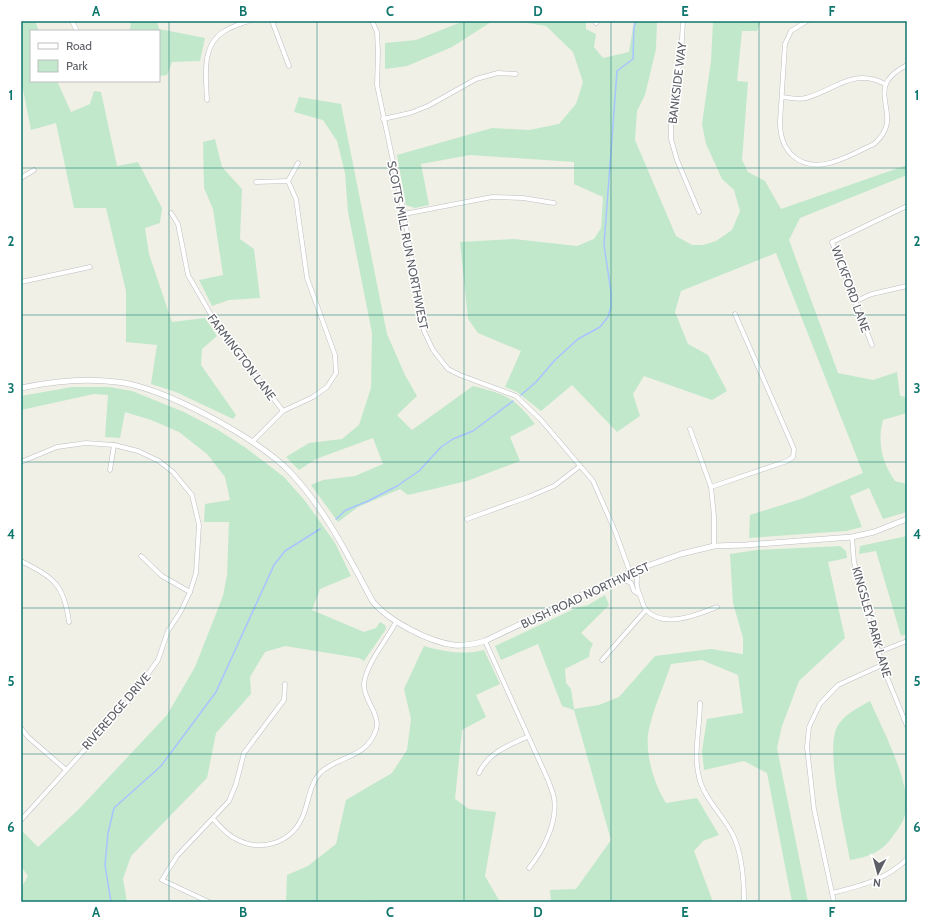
<svg xmlns="http://www.w3.org/2000/svg" width="928" height="923" viewBox="0 0 928 923" font-family="Cabin,sans-serif">
<style>
.green{fill:#c1e8cb}
.lines{fill:none;stroke-linecap:round;stroke-linejoin:round}
.stream{stroke:#a7c4ff;stroke-width:1.5}
.minor-casing{stroke:#bdbec4;stroke-width:5}
.tertiary-casing{stroke:#bdbec4;stroke-width:6}
.minor{stroke:#fff;stroke-width:4}
.tertiary{stroke:#fff;stroke-width:5}
.grid{fill:none;stroke:#0f766e;stroke-width:1;stroke-opacity:0.55}
.labels{text-anchor:middle;dominant-baseline:central;stroke-width:3;stroke-linejoin:round;paint-order:stroke}
.street-label{font-size:12px;fill:#5d5f66;stroke:#fff}
.neatline{fill:none;stroke:#0f766e;stroke-width:1.5}
.grid-label{font-size:13px;text-anchor:middle;font-weight:bold;fill:#0f766e}
</style>
<rect width="100%" height="100%" fill="#f0f0e6"/>
<!-- green -->
<g class="green">
<path d="M21 21H35L39 31H31V81H57L71 112 90 104 94 91 101 92 117 166 138 162 162 208 160 223 145 228 149 254 172 322 205 318 217 336 202 349 201 365 236 415 233 419 176 392 151 384 157 345 126 342V291L106 208H74L56 123 31 130 21 79Z"/>
<path d="M129 21H157L159 29 205 38 200 61 172 62 167 75 159 76V31H129L131 25Z"/>
<path d="M464 21H586V29L596 34 594 47 603 58 629 52 634 21H657L656 49 645 95 637 111 635 140 676 236 692 245H703L716 241 732 230 740 211 734 190 722 179 706 144 702 124 711 61 713 21H761L757 31H742L737 81 748 82 742 160 748 172 765 181 781 209 907 165V175L800 218 789 240 838 373 873 380 897 372 900 396 907 397V413L883 420C877 443 882 462 895 481L907 484V512L883 519 869 488 850 496 862 527 846 531 749 538 750 515 801 499 863 473 776 253 681 291 675 312 688 344 708 355 727 391 712 400 644 376 633 394 640 416 617 432 572 385 541 411 517 392 505 387 521 351 478 333 468 319 460 242 514 239 577 246 594 239 601 228 603 197 574 184V162L470 155 421 164 429 205 415 208 406 205 397 155 492 128 529 130 559 124 576 104 583 82 573 52 546 26 515 21 491 22 452 47 407 66 385 69V43L416 40Z"/>
<path d="M299 97 341 104 387 334 405 375 417 396 397 415 412 430 473 386C505 394 514 397 535 424L510 437 520 461 467 481 408 495 400 489 358 507 338 522 311 485 323 480 355 476 383 464 373 438 316 459 299 470 286 457 309 443 342 439 359 425 371 388 372 333 348 212 345 173 337 141 323 120 294 112Z"/>
<path d="M215 139 222 167 242 189 240 239 254 249 260 298 229 300 212 306 199 280 223 275 213 209 204 188 203 142Z"/>
<path d="M72 387H109L132 391 184 412 218 430 246 448 284 477 306 502 335 543 351 576 320 589 312 610 364 632 376 628 380 622 385 625 386 629 364 661 359 658 285 646 265 652 250 677 251 694 216 733 207 778 131 856 123 879 127 902H21V888L28 876 21 866V830L38 847 78 810 167 715 195 667 223 596 227 575 229 522H204L205 504 230 500 225 477 207 454 179 432 151 420 125 412 120 438 105 437 108 395 94 394 21 410V396Z"/>
<path d="M907 536V634L901 636 876 551 859 554 860 546Z"/>
<path d="M840 546 846 551 847 558 828 562 845 638 799 681 782 726 777 748 808 902H792L767 773 744 761 704 770 702 751 707 719 743 713 738 675 702 660 671 664C664 685 654 707 649 729 644 751 654 785 666 803L697 798 719 835 703 841 694 851 713 902H551L550 890 576 889 611 840 574 710 562 706 538 644 501 660 495 646 576 608 588 605 605 595 609 605 581 633 593 644 590 650 589 657 565 669 566 683 571 689 574 709 599 705 619 697 655 656 711 649 743 654V638L733 603 730 554 757 550Z"/>
<path d="M424 646C445 652 463 655 484 650L500 684 476 695 486 717 462 730 455 799 469 809 496 812 485 876 500 902H392L362 900 350 902H286L287 875 308 866 336 844 346 800 392 773 407 750 411 719 404 689Z"/>
<path d="M870 701C882 728 911 783 906 811 904 821 899 828 893 836 882 852 869 857 850 860 845 831 825 751 837 727 843 715 859 707 870 701Z"/>
</g>
<g class="lines">
<!-- stream -->
<g class="stream">
<path d="M521 395 536 382 555 360 578 339 600 327 608 317 611 307V292L604 245 617 71 633 59 634 27 636 21"/>
<path d="M336 519 346 510 368 501 397 486 419 471 441 447 453 439 473 431 513 401"/>
<path d="M111 902 105 865 108 833 114 808 161 766 216 692 274 565 285 551 320 529"/>
</g>
<defs>
<g id="minor">
<path d="M72 21 77 31"/>
<path d="M272 21 289 66"/>
<path d="M372 21 377 32 378 52 377 85 404 214 424 331 433 350 448 369 460 375 516 396 541 420 593 481 615 531 630 572"/>
<path d="M683 21 681 57 674 91 671 112V139L677 160 699 212"/>
<path d="M807 21 791 31 785 44 780 122C780 135 783 147 793 156 817 177 850 155 874 144 909 114 858 90 907 65"/>
<path d="M596 23 598 21"/>
<path d="M782 97C790 98 799 100 806 98 835 90 854 67 885 84"/>
<path d="M207 100C206 78 201 46 223 32 230 27 240 24 249 21"/>
<path d="M383 119 410 113 428 106 476 79 498 73 516 74"/>
<path d="M21 178 34 170"/>
<path d="M288 181 298 163"/>
<path d="M171 213 178 224 188 275 217 325 283 411"/>
<path d="M404 214 492 197 523 198 554 203"/>
<path d="M21 282 90 267"/>
<path d="M856 301 872 294 907 286"/>
<path d="M872 345 832 242 907 206"/>
<path d="M690 429 711 487 714 516V546"/>
<path d="M253 441 283 411 313 397 327 387 336 373 335 355 307 278 296 199 288 181 256 182"/>
<path d="M21 462 57 447 86 443 114 445 138 451 159 461 173 472 192 495 199 525 196 573 190 592 181 611 168 631 158 660 127 703 21 820"/>
<path d="M110 470 114 445"/>
<path d="M711 487 787 461 793 457 794 449 735 314"/>
<path d="M467 519 528 497 554 486 580 466"/>
<path d="M852 537 854 562 882 665 907 726"/>
<path d="M141 556 162 576 190 592"/>
<path d="M21 561C54 578 64 584 69 622"/>
<path d="M639 569C635 579 636 588 641 598 642 602 644 607 646 610 664 629 697 615 717 607"/>
<path d="M620 578 631 583 634 591 639 594"/>
<path d="M485 641 548 780C550 786 553 792 554 798 558 822 543 851 529 868"/>
<path d="M879 652 907 641"/>
<path d="M602 660 646 610"/>
<path d="M700 703C700 727 693 754 699 777 704 799 723 815 733 835 742 854 744 881 744 902"/>
<path d="M21 728 28 737 65 769"/>
<path d="M479 773C488 753 509 745 527 737"/>
<path d="M213 819C220 826 227 835 236 839 260 852 290 844 302 818 309 803 309 785 320 773 339 755 366 759 376 730 381 714 363 700 364 684 366 664 386 641 396 622"/>
<path d="M832 893C860 886 886 880 907 859"/>
<path d="M209 902 162 880 177 856 229 801 236 784 244 753 284 700 285 684"/>
<path d="M834 902 814 809 807 747 809 727 820 704 838 685 882 665"/>
</g>
<path id="tertiary" d="M21 388C53 381 85 378 117 382 163 387 258 438 290 472 326 510 348 556 373 602 389 621 429 642 454 645 465 646 475 644 485 641L630 572 681 554 714 546 745 545 852 537 874 532 907 519"/>
</defs>
<!-- minor casing -->
<use href="#minor" class="minor-casing"/>
<!-- tertiary casing -->
<use href="#tertiary" class="tertiary-casing"/>
<!-- minor -->
<use href="#minor" class="minor"/>
<!-- tertiary -->
<use href="#tertiary" class="tertiary"/>
</g>
<!-- grid -->
<path class="grid" d="M169 21V902M317 21V902M464 21V902M611 21V902M759 21V902M21 168H907M21 315H907M21 462H907M21 608H907M21 754H907"/>
<g class="labels">
<!-- street labels -->
<g class="street-label">
<text transform="translate(677 83) rotate(-83)">BANKSIDE WAY</text>
<text transform="translate(408 245) rotate(79)">SCOTTS MILL RUN NORTHWEST</text>
<text transform="translate(851 289) rotate(70)">WICKFORD LANE</text>
<text transform="translate(242 357) rotate(53)">FARMINGTON LANE</text>
<text transform="translate(585 595) rotate(-25)">BUSH ROAD NORTHWEST</text>
<text transform="translate(872 622) rotate(74)">KINGSLEY PARK LANE</text>
<text transform="translate(116 711) rotate(-49)">RIVEREDGE DRIVE</text>
</g>
</g>
<!-- border -->
<rect width="928" height="923" fill="none" stroke="#ffffff" stroke-width="44"/>
<!-- legend -->
<rect x="30" y="30" width="130" height="52" fill="#ffffff" stroke="#bebfc2"/>
<rect x="38" y="43" width="20" height="6" fill="#ffffff" stroke="#bebfc2"/>
<text x="66" y="50" font-size="12" fill="#5d5f66">Road</text>
<rect x="38" y="60" width="20" height="12" fill="#c1e8cb" stroke="#bebfc2"/>
<text x="66" y="70" font-size="12" fill="#5d5f66">Park</text>
<!-- north arrow -->
<g transform="translate(878 873) rotate(186)" stroke="#ffffff" stroke-width="3" paint-order="stroke">
<path d="M0-3L7 15L0 10L-7 15Z" fill="#5d5f66"/>
<text y="-6" font-size="11" font-weight="bold" text-anchor="middle" fill="#5d5f66">N</text>
</g>
<rect x="22" y="22" width="884" height="879" class="neatline"/>
<g class="grid-label">
<text x="96" y="16">A</text>
<text x="243" y="16">B</text>
<text x="390" y="16">C</text>
<text x="538" y="16">D</text>
<text x="685" y="16">E</text>
<text x="832" y="16">F</text>
<text x="11" y="100">1</text>
<text x="917" y="100">1</text>
<text x="11" y="246">2</text>
<text x="917" y="246">2</text>
<text x="11" y="393">3</text>
<text x="917" y="393">3</text>
<text x="11" y="539">4</text>
<text x="917" y="539">4</text>
<text x="11" y="686">5</text>
<text x="917" y="686">5</text>
<text x="11" y="832">6</text>
<text x="917" y="832">6</text>
<text x="96" y="917">A</text>
<text x="243" y="917">B</text>
<text x="390" y="917">C</text>
<text x="538" y="917">D</text>
<text x="685" y="917">E</text>
<text x="832" y="917">F</text>
</g>
</svg>
